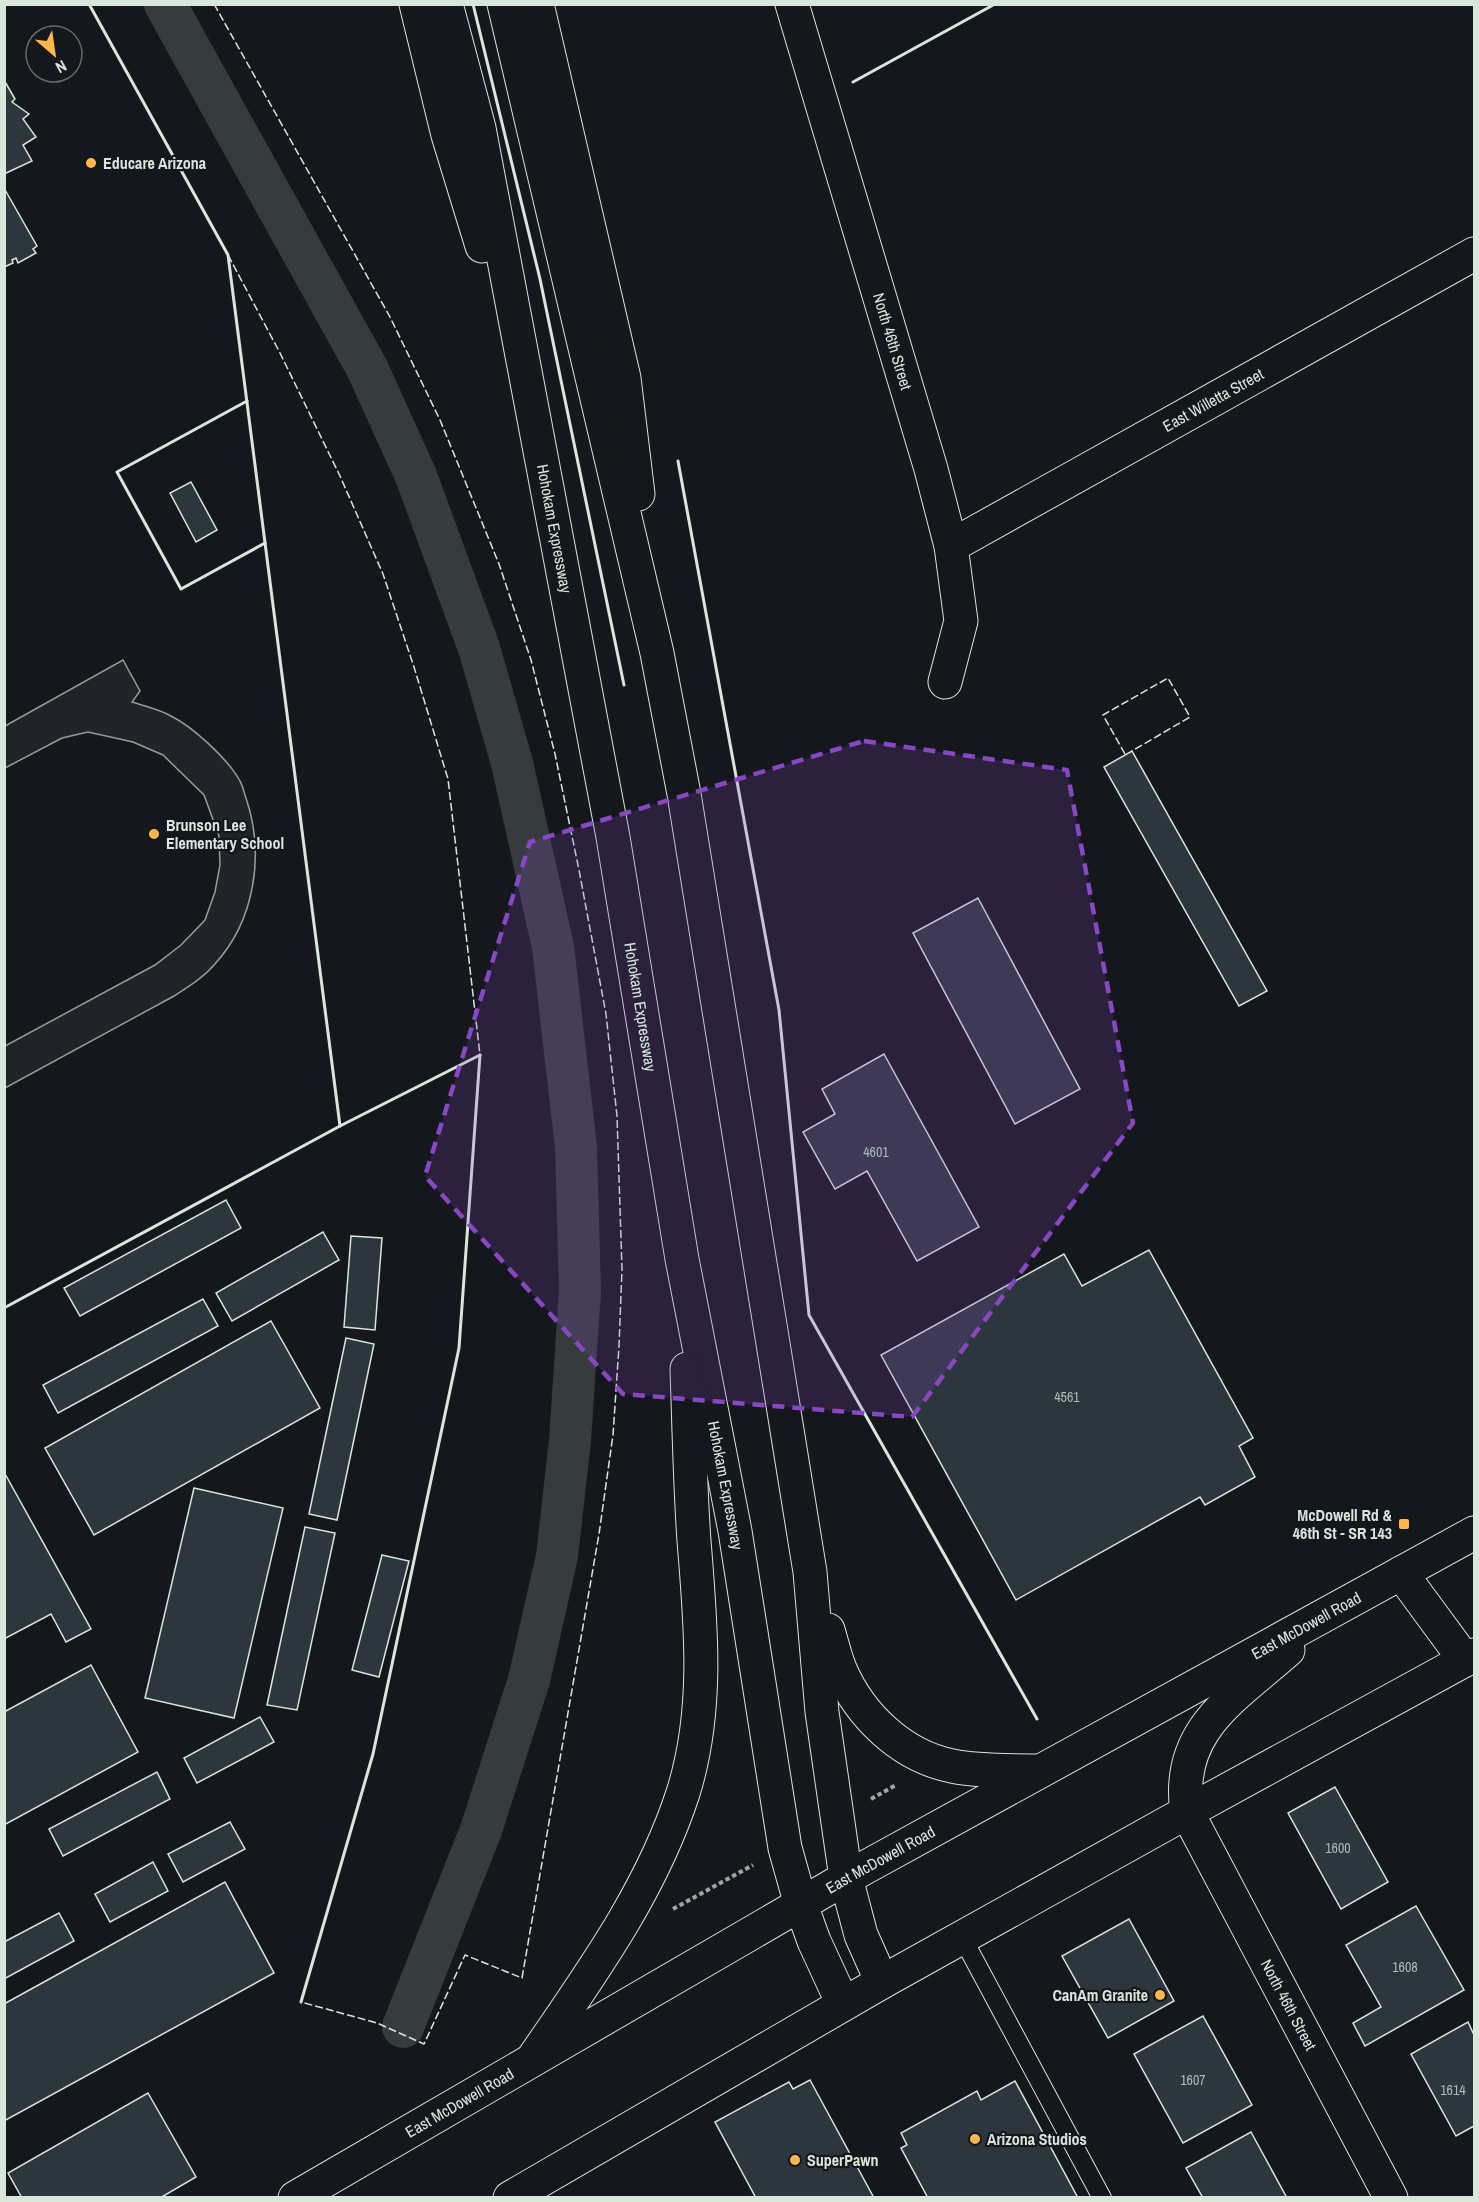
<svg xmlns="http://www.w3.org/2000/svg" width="1479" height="2202" viewBox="0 0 1479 2202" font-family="'Archivo Narrow',sans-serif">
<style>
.green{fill:#202428;stroke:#939e99;stroke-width:1.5}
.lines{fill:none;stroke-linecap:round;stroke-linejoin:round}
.canal{stroke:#363b3e;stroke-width:42}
.building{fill:#2c363c;stroke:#d8e6dc;stroke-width:1.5}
.lane-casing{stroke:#d8e6dc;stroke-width:20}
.street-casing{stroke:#d8e6dc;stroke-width:35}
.secondary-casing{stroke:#d8e6dc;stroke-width:35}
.primary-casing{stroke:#d8e6dc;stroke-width:35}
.highway-casing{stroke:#d8e6dc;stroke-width:35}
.path{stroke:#9da8a2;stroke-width:4;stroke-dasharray:4.5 3;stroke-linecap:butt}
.lane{stroke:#14181c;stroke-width:18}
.street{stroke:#14181c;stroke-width:33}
.secondary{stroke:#14181c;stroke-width:33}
.primary{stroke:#14181c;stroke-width:33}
.highway{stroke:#14181c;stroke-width:33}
.fence{stroke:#d8e6dc;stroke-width:1.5;stroke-dasharray:8 3;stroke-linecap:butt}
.wall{stroke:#d8e6dc;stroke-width:3}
.marked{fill:#8948c3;fill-opacity:0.2;stroke:#8948c3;stroke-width:4.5;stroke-dasharray:12 8;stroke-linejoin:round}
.poi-dot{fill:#ffb74d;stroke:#14181c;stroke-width:2}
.labels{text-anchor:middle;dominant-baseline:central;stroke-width:4.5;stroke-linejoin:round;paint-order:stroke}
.number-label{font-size:14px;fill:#adbab4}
.poi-label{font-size:16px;font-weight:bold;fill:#d8e6dc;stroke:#14181c;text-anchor:start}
.street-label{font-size:16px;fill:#d8e6dc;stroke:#14181c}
</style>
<rect width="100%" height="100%" fill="#14181c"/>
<!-- green -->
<path class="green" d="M123 660 140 691 132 702C144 706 159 709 171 716 193 727 228 759 240 781 243 786 244 793 246 798 265 854 255 921 214 965 203 978 188 987 174 996L5 1088V1046L155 965 181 945 205 920 215 892 220 865 219 836 204 795 163 755 133 742 88 732 62 738 5 768V726Z"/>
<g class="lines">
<!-- canal -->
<path class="canal" d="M165 4 367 368 416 476 479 648 512 763 553 947 576 1147 580 1291 570 1440 557 1556 529 1680 481 1830 403 2027"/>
</g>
<!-- building -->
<g class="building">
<path d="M4 80 15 99 12 102 29 114 23 119 36 137 23 145 32 161 4 174Z"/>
<path d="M4 188 37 246 33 249 36 253 18 263 16 258 12 260 13 263 4 267Z"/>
<path d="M191 482 217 530 196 542 170 493Z"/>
<path d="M1132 751 1267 991 1239 1006 1104 767Z"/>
<path d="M978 898 1080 1089 1015 1124 913 933Z"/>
<path d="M884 1054 979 1227 917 1261 867 1171 835 1189 803 1132 835 1114 822 1089Z"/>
<path d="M226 1200 241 1228 80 1316 64 1288Z"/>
<path d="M323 1232 339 1260 232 1321 216 1293Z"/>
<path d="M351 1236 382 1238 375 1330 344 1327Z"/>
<path d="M1149 1250 1253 1438 1239 1446 1255 1477 1205 1505 1200 1497 1016 1600 881 1355 1064 1254 1082 1286Z"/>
<path d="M203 1299 218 1326 58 1413 43 1385Z"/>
<path d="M271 1321 320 1408 94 1535 45 1448Z"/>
<path d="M346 1338 374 1344 337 1520 309 1514Z"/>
<path d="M4 1472 91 1629 66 1642 51 1614 4 1639Z"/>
<path d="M194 1488 283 1508 234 1718 145 1698Z"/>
<path d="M305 1527 335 1533 297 1710 267 1705Z"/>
<path d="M382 1555 409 1561 379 1677 352 1670Z"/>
<path d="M91 1665 138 1752 4 1825V1712Z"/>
<path d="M260 1717 274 1742 197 1783 184 1758Z"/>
<path d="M157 1772 170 1799 63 1856 49 1829Z"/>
<path d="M1335 1787 1388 1882 1341 1909 1288 1813Z"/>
<path d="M230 1822 245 1849 183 1882 168 1854Z"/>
<path d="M153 1862 168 1891 110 1922 95 1894Z"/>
<path d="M225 1882 274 1973 4 2121V2004Z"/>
<path d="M1416 1906 1464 1990 1365 2046 1353 2023 1381 2007 1346 1945Z"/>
<path d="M59 1913 74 1941 4 1979V1942Z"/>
<path d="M1129 1919 1174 2001 1108 2038 1062 1956Z"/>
<path d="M1203 2016 1252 2105 1183 2143 1134 2054Z"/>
<path d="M1468 2022 1474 2035V2126L1456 2136 1411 2054Z"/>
<path d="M810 2080 874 2198H756L715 2122 789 2082 793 2089Z"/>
<path d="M1015 2081 1078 2198H928L901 2148 907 2145 901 2133 977 2091 981 2100Z"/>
<path d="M148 2093 196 2177 160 2198H22L8 2173Z"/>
<path d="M1251 2132 1287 2198H1203L1186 2168Z"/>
</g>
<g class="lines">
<defs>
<path id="lane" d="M962 1937 1102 2198"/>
<g id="street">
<path id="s1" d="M792 4 931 469 951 546 961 621 945 682"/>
<path id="s2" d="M951 546 1474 254"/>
</g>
<g id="secondary">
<path id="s3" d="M1187 1812 1391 2198"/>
</g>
<g id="primary">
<path d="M1401 1573 1465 1660"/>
<path d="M1187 1812C1175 1730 1234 1698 1288 1650"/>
<path d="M846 1878 861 1935 882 1982"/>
<path d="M801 1905 814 1941 843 2004"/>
<path id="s4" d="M295 2198 846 1878 1474 1533"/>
<path d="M510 2198 882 1982 1187 1812 1474 1655"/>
</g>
<g id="highway">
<path d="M416 4 448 135 482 246"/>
<path id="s5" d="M446 4 479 128 613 837 682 1259 735 1531 785 1848 801 1905"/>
<path d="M504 4 657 653 684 794 810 1572 822 1712 846 1878"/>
<path d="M537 4 624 378 638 494"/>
<path d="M828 1630C832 1643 835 1657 840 1669 860 1716 902 1756 952 1766 980 1772 1011 1770 1040 1771"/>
<path d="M532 2060C590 1975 651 1892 683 1793 709 1711 701 1625 694 1541 690 1484 689 1426 687 1369"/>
</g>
</defs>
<!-- lane casing -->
<use href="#lane" class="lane-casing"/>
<!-- street casing -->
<use href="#street" class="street-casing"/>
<!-- secondary casing -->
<use href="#secondary" class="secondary-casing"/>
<!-- primary casing -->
<use href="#primary" class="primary-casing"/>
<!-- highway casing -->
<use href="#highway" class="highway-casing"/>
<!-- path -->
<g class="path">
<path d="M871 1799 896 1785"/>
<path d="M673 1909 753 1865"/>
</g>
<!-- lane -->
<use href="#lane" class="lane"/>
<!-- street -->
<use href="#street" class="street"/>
<!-- secondary -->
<use href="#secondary" class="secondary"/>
<!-- primary -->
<use href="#primary" class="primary"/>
<!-- highway -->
<use href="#highway" class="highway"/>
<!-- fence -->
<g class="fence">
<path d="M214 4 390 317 440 420 499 564 531 660 555 754 579 870 606 1014 617 1116 622 1269 619 1346 613 1435 599 1534 522 1978 465 1955 424 2044 377 2023 301 2002"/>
<path d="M228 255 280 353 340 476 383 574 414 667 448 779 480 1055"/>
<path d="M1125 754 1103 715 1168 678 1190 717 1132 751"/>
</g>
<!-- wall -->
<g class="wall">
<path d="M89 4 228 255 340 1126"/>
<path d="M473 4 540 279 624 685"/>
<path d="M853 82 995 4"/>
<path d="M247 401 117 472 181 589 265 543"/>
<path d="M678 461 779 1010 809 1315 1037 1719"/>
<path d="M4 1308 340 1126 480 1055"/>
<path d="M301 2002 373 1754 459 1348 480 1055"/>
</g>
</g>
<!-- marked area -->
<path class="marked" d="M864 741 1067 770 1133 1123 912 1417 623 1394 425 1176 530 842Z"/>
<!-- markers -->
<g class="poi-dot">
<circle cx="91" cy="163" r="6"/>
<circle cx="154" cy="834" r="6"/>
<rect x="1398" y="1518" width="12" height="12" rx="3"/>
<circle cx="1160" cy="1995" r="6"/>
<circle cx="975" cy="2139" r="6"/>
<circle cx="795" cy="2160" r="6"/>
</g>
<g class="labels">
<!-- number labels -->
<g class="number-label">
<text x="876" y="1152">4601</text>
<text x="1067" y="1397">4561</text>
<text x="1338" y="1848">1600</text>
<text x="1405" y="1967">1608</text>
<text x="1193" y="2080">1607</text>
<text x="1453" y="2090">1614</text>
</g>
<!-- poi labels -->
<g class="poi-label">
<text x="103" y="163">Educare Arizona</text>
<text x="166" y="825">Brunson Lee<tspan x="166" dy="18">Elementary School</tspan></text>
<text x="1392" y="1515" text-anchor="end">McDowell Rd &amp;<tspan x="1392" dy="18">46th St - SR 143</tspan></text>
<text x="1148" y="1995" text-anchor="end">CanAm Granite</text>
<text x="987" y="2139">Arizona Studios</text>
<text x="807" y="2160">SuperPawn</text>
</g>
<!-- street labels -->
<g class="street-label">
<text stroke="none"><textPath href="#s1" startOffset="352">North 46th Street</textPath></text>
<text stroke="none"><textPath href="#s2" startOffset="300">East Willetta Street</textPath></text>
<text stroke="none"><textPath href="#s5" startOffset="536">Hohokam Expressway</textPath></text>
<text stroke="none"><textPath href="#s5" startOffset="1022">Hohokam Expressway</textPath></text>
<text stroke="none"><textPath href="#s5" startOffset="1508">Hohokam Expressway</textPath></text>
<text stroke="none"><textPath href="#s4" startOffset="1162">East McDowell Road</textPath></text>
<text stroke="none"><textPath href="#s4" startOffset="676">East McDowell Road</textPath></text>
<text stroke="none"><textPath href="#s3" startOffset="218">North 46th Street</textPath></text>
<text stroke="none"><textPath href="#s4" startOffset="190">East McDowell Road</textPath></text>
</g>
</g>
<!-- border -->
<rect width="1479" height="2202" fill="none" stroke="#d8e6dc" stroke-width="12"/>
<!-- north arrow -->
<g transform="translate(54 54) rotate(151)"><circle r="28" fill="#14181c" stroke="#626a69" stroke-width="1.5"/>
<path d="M0-4.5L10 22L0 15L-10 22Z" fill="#ffb74d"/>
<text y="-9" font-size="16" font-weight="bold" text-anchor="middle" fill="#d8e6dc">N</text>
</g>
</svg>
